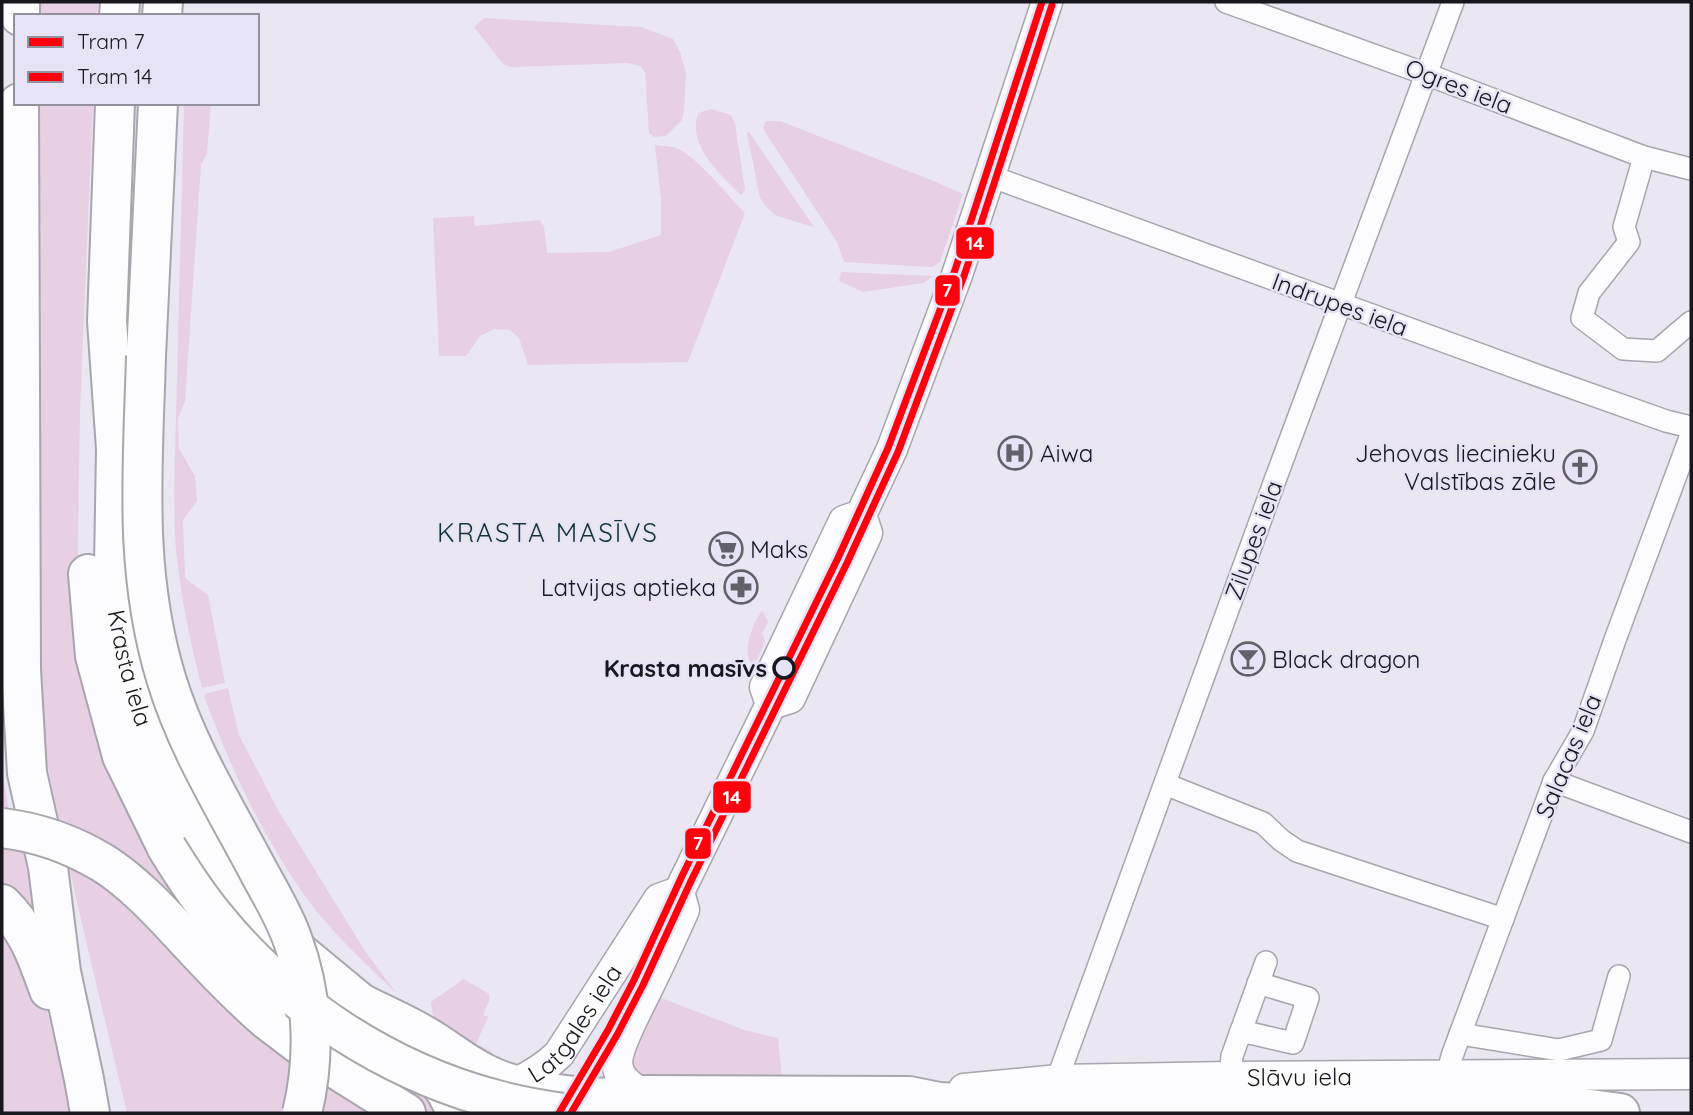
<svg xmlns="http://www.w3.org/2000/svg" width="1693" height="1115" viewBox="0 0 1693 1115" font-family="Quicksand,sans-serif">
<style>
.green{fill:#e7cfe4}
.lines{fill:none;stroke-linecap:round;stroke-linejoin:round}
.street-casing{stroke:#a7a5ad;stroke-width:24}
.secondary-casing{stroke:#a7a5ad;stroke-width:33}
.highway-casing{stroke:#a7a5ad;stroke-width:42}
.street{stroke:#fcfbfd;stroke-width:21}
.secondary{stroke:#fcfbfd;stroke-width:30}
.highway{stroke:#fcfbfd;stroke-width:38}
.highway-bridge-casing{stroke:#a7a5ad;stroke-width:42;stroke-linecap:butt}
.highway-bridge{stroke:#fcfbfd;stroke-width:38}
.tram-1-casing{stroke:#e7e3f6;stroke-width:12}
.tram-2-casing{stroke:#e7e3f6;stroke-width:12}
.tram-1{stroke:#ff000c;stroke-width:7}
.tram-2{stroke:#ff000c;stroke-width:7}
.stop-dot{fill:#e7e3f6;stroke:#18171d;stroke-width:3.5}
.labels{text-anchor:middle;dominant-baseline:central;stroke-width:5;stroke-linejoin:round;paint-order:stroke}
.street-label{font-size:24px;fill:#18171d;stroke:#e7e3f6}
.poi-label{font-size:24px;fill:#18171d;stroke:#e7e3f6;text-anchor:start}
.stop-label{font-size:24px;font-weight:bold;fill:#18171d;stroke:#e7e3f6;text-anchor:end}
.neighbourhood-label{font-size:26px;letter-spacing:2px;fill:#133634;stroke:#e7e3f6}
.line-badge{stroke:#e7e3f6;stroke-width:2.5}
.badge-label{font-size:19px;text-anchor:middle;font-weight:bold;fill:#fff}
</style>
<rect width="100%" height="100%" fill="#eae7f2"/>
<!-- green -->
<g class="green">
<path d="M36 2H98L97 16H73L36 12Z"/>
<path d="M484 18 641 27 673 39 680 52 686 73 684 110 682 120 666 136 654 137 649 133 645 72 640 66 628 63 512 67 503 64 474 27Z"/>
<path d="M34 103H93L80 412 77 607 132 729 443 1113H127C95 977 60 841 36 702Z"/>
<path d="M184 103H211L207 154 201 164 185 401 178 419 179 449 195 476 197 501 183 520 185 578 208 595 225 683 202 688C191 645 182 603 177 559 174 538 175 515 174 494Z"/>
<path d="M711 109 731 115 735 124 745 190 741 195C720 174 687 146 698 113Z"/>
<path d="M766 121H780L936 182 963 194 940 262 932 267 844 262 837 242 765 132 763 127Z"/>
<path d="M749 132 814 227 777 216 768 209 760 198 747 133Z"/>
<path d="M655 145C664 146 674 146 682 151 701 162 728 196 745 213L688 362 528 365 519 338 510 330 495 329 480 336 466 356H439L433 218 474 216 475 226 540 220 544 227 547 253 609 252 661 235V199Z"/>
<path d="M841 272 933 276 923 283 863 292 839 281Z"/>
<path d="M762 610 768 622 762 633 765 641 757 660 750 662C743 647 753 624 762 610Z"/>
<path d="M228 688 239 735 278 810 365 951 397 994C366 964 330 931 305 896 262 835 230 767 204 696L205 694Z"/>
<path d="M2 769 8 807 24 848 41 939 2 891Z"/>
<path d="M2 919 45 1001 71 1113H2Z"/>
<path d="M464 979 489 994V1001L483 1015 488 1017 476 1044 491 1051 492 1058 500 1060 503 1063C484 1064 471 1045 457 1034 452 1030 442 1028 438 1023 432 1017 432 1009 431 1002Z"/>
<path d="M659 997 744 1030 778 1038 782 1079 645 1076C635 1070 631 1065 631 1053Z"/>
</g>
<g class="lines">
<defs>
<g id="street">
<path d="M1226 2 1426 74 1644 157 1691 169"/>
<path d="M1644 157 1624 227 1629 242 1589 293 1582 318 1623 349 1657 351 1691 322"/>
<path d="M990 176 1539 376 1666 421 1691 427"/>
<path d="M1554 781 1691 832"/>
<path d="M1165 784 1263 823 1281 840 1297 851 1503 919"/>
<path d="M1241 1031 1293 1043 1308 998 1258 983"/>
<path d="M1460 1034 1559 1050 1601 1040 1619 976"/>
<path d="M1447 1076 1452 1056 1554 781 1583 731 1616 637 1691 435"/>
<path d="M1230 1077 1232 1056 1266 962"/>
<path d="M1059 1080 1061 1069 1274 483 1453 2"/>
</g>
<g id="secondary">
<path d="M771 704 790 698 865 538 867 533 861 515 892 449 957 275 1047 2"/>
<path id="s1" d="M514 1084C531 1076 545 1068 559 1054L659 899 679 892"/>
<path id="s2" d="M964 1089 1059 1080 1230 1077 1691 1074"/>
<path d="M643 1095C634 1089 620 1080 618 1068 613 1051 642 1001 650 983 662 959 673 934 684 910L679 892 771 704 765 687 844 521 861 515"/>
</g>
<g id="highway">
<path d="M20 16V2"/>
<path d="M119 16 120 2"/>
<path d="M162 16 163 2"/>
<path d="M19 103 21 669 27 773 48 867 61 972 84 1079 90 1113"/>
<path id="s3" d="M115 103 107 321 116 449 114 566 117 614 126 660 142 716 166 777 182 808 197 835 226 877 251 908 276 933 381 1020"/>
<path d="M146 356 158 103"/>
<path d="M88 574 95 656 122 756 167 848"/>
<path d="M2 904C28 929 37 957 49 990"/>
<path d="M361 1003C382 1014 404 1023 424 1035 445 1047 462 1062 484 1073 524 1094 598 1102 643 1095L909 1096 939 1102 1018 1106 1554 1104 1620 1113"/>
<path d="M267 1020 309 1052 406 1113"/>
<path d="M424 1062 446 1092 457 1113"/>
</g>
</defs>
<!-- street casing -->
<use href="#street" class="street-casing"/>
<!-- secondary casing -->
<use href="#secondary" class="secondary-casing"/>
<!-- highway casing -->
<use href="#highway" class="highway-casing"/>
<!-- street -->
<use href="#street" class="street"/>
<!-- secondary -->
<use href="#secondary" class="secondary"/>
<!-- highway -->
<use href="#highway" class="highway"/>
<defs>
<g id="highway-bridge">
<path d="M146 356C143 467 133 569 166 678 187 748 226 809 260 874 272 896 285 917 293 941 313 996 316 1056 302 1113"/>
<path d="M2 828C37 832 73 845 103 863 133 882 159 910 183 936 210 965 237 994 267 1020"/>
<path d="M167 848C183 874 199 899 219 922 289 1007 390 1072 497 1100 519 1106 542 1110 564 1113"/>
</g>
</defs>
<!-- highway-bridge casing -->
<use href="#highway-bridge" class="highway-bridge-casing"/>
<!-- highway-bridge -->
<use href="#highway-bridge" class="highway-bridge"/>
<defs>
<path id="tram-1" d="M559 1113 608 1030 634 980 682 876 838 558 888 448 955 270 1042 2"/>
<path id="tram-2" d="M571 1113 617 1035 643 985 691 881 847 563 898 452 965 273 1052 5"/>
</defs>
<!-- tram-1 casing -->
<use href="#tram-1" class="tram-1-casing"/>
<!-- tram-2 casing -->
<use href="#tram-2" class="tram-2-casing"/>
<!-- tram-1 -->
<use href="#tram-1" class="tram-1"/>
<!-- tram-2 -->
<use href="#tram-2" class="tram-2"/>
</g>
<!-- icons -->
<defs>
<symbol id="hospital-ring" viewBox="-11 -11 22 22"><circle r="9.5" fill="#e7e3f6" stroke="#626068" stroke-width="1.5"/><path d="M-5-5h3v3.5h4V-5h3V5h-3V1.5h-4V5h-3Z" fill="#626068"/></symbol>
<symbol id="church-ring" viewBox="-11 -11 22 22"><circle r="9.5" fill="#e7e3f6" stroke="#626068" stroke-width="1.5"/><path d="M-1.2-6h2.4v3.5h3.3v2.4h-3.3V6h-2.4V-.1h-3.3v-2.4h3.3Z" fill="#626068"/></symbol>
<symbol id="supermarket-ring" viewBox="-11 -11 22 22"><circle r="9.5" fill="#e7e3f6" stroke="#626068" stroke-width="1.5"/><path d="M-6-5.5h2.5l.6 2H6L4.5 2H-2.5L-4.4-4H-6ZM-1.5 3.2a1.3 1.3 0 1 0 .1 0ZM3 3.2a1.3 1.3 0 1 0 .1 0Z" fill="#626068"/></symbol>
<symbol id="pharmacy-ring" viewBox="-11 -11 22 22"><circle r="9.5" fill="#e7e3f6" stroke="#626068" stroke-width="1.5"/><path d="M-2-6h4v4h4v4h-4v4h-4v-4h-4v-4h4Z" fill="#626068"/></symbol>
<symbol id="bar-ring" viewBox="-11 -11 22 22"><circle r="9.5" fill="#e7e3f6" stroke="#626068" stroke-width="1.5"/><path d="M-6-5H6L.8 .8V4.5H3.5V6h-7V4.5H-.8V.8Z" fill="#626068"/></symbol>
</defs>
<g fill-rule="evenodd">
<use href="#hospital-ring" x="996" y="434" width="38" height="38"/>
<use href="#church-ring" x="1561" y="448" width="38" height="38"/>
<use href="#supermarket-ring" x="707" y="530" width="38" height="38"/>
<use href="#pharmacy-ring" x="722" y="568" width="38" height="38"/>
<use href="#bar-ring" x="1229" y="640" width="38" height="38"/>
</g>
<!-- markers -->
<circle class="stop-dot" cx="784" cy="668" r="10"/>
<g class="labels">
<!-- street labels -->
<g class="street-label">
<text transform="translate(1459 86) rotate(21)">Ogres iela</text>
<text transform="translate(1340 304) rotate(20)">Indrupes iela</text>
<text transform="translate(1253 540) rotate(-70)">Zilupes iela</text>
<text stroke="none"><textPath href="#s3" startOffset="567">Krasta iela</textPath></text>
<text transform="translate(1568 756) rotate(-67)">Salacas iela</text>
<text stroke="none"><textPath href="#s1" startOffset="88">Latgales iela</textPath></text>
<text stroke="none"><textPath href="#s2" startOffset="336">Slāvu iela</textPath></text>
</g>
<!-- poi labels -->
<g class="poi-label">
<text x="1040" y="453">Aiwa</text>
<text x="1556" y="453" text-anchor="end">Jehovas liecinieku<tspan x="1556" dy="28">Valstības zāle</tspan></text>
<text x="750" y="549">Maks</text>
<text x="716" y="587" text-anchor="end">Latvijas aptieka</text>
<text x="1272" y="659">Black dragon</text>
</g>
<!-- stop labels -->
<g class="stop-label">
<text x="767" y="668">Krasta masīvs</text>
</g>
<!-- neighbourhood labels -->
<g class="neighbourhood-label">
<text x="548" y="532">KRASTA MASĪVS</text>
</g>
</g>
<g class="line-badge">
<rect x="955" y="226" width="40" height="34" rx="7" fill="#ff000c"/>
<rect x="934" y="274" width="27" height="33" rx="7" fill="#ff000c"/>
<rect x="712" y="780" width="40" height="34" rx="7" fill="#ff000c"/>
<rect x="684" y="827" width="28" height="33" rx="7" fill="#ff000c"/>
</g>
<g class="badge-label">
<text x="975" y="250">14</text>
<text x="947" y="297">7</text>
<text x="732" y="804">14</text>
<text x="698" y="850">7</text>
</g>
<!-- border -->
<rect width="1693" height="1115" fill="none" stroke="#18171d" stroke-width="7"/>
<!-- legend -->
<rect x="14" y="14" width="245" height="91" fill="#e7e3f6" stroke="#94919f" stroke-width="2"/>
<rect x="28" y="37" width="35" height="10" fill="#ff000c" stroke="#94919f" stroke-width="2"/>
<text x="77" y="49" font-size="21" fill="#18171d">Tram 7</text>
<rect x="28" y="72" width="35" height="10" fill="#ff000c" stroke="#94919f" stroke-width="2"/>
<text x="77" y="84" font-size="21" fill="#18171d">Tram 14</text>
</svg>
